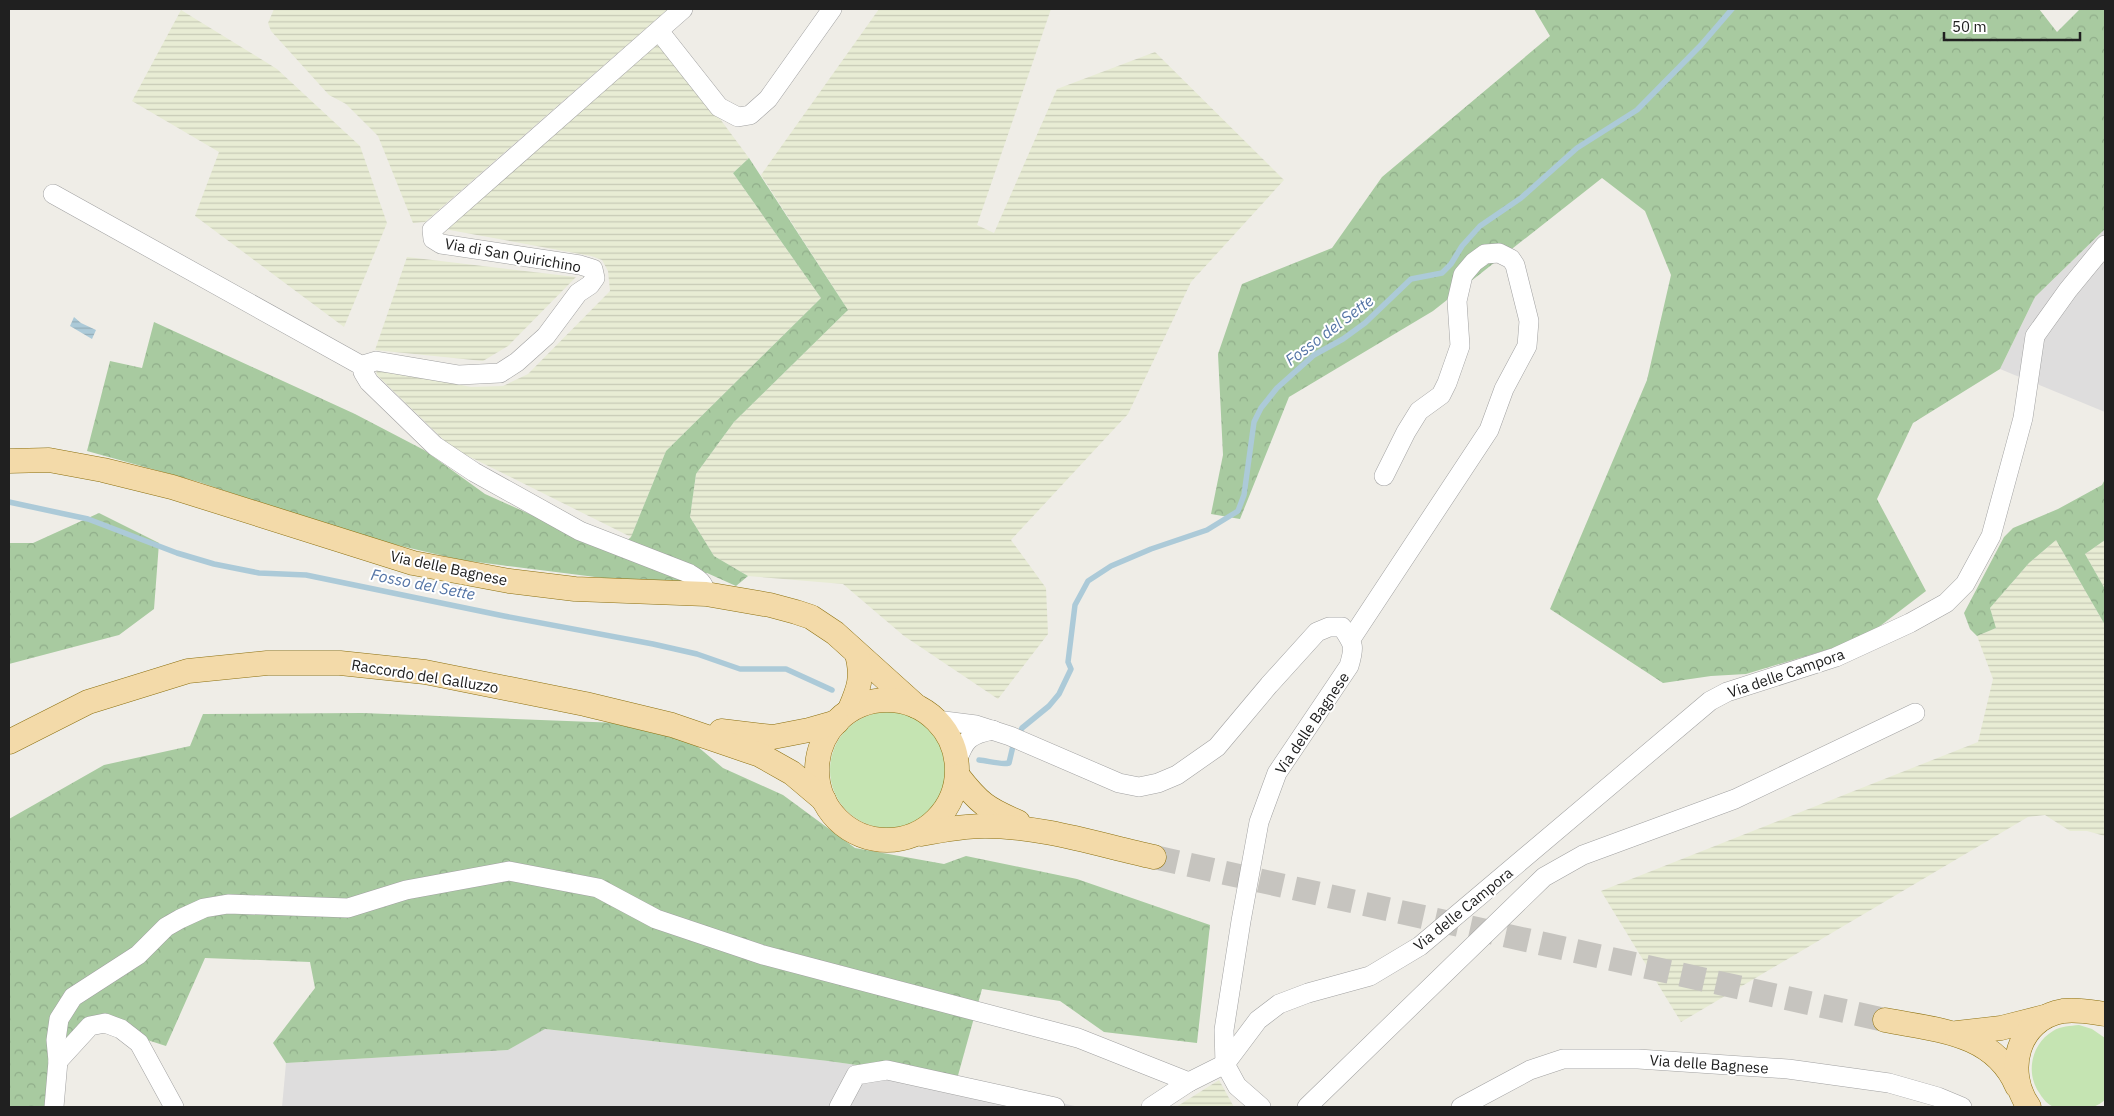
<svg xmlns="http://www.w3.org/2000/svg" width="2114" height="1116" viewBox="0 0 2114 1116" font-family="'IBM Plex Sans',sans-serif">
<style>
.residential{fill:#dedddd}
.farmland{fill:url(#farmland-rules)}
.grass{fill:#c5e4b2}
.forest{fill:url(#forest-crowns)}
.water{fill:url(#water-rules)}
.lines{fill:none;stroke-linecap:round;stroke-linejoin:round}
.stream{stroke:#accad8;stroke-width:5.5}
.major-tunnel{stroke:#c6c4bf;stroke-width:24;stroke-dasharray:24 12;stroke-linecap:butt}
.minor-casing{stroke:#a1a1a1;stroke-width:20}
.major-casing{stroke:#8c7010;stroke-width:25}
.minor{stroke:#fff;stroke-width:19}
.major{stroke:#f3daa9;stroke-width:24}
.labels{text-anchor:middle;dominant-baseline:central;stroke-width:4;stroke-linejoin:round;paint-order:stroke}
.street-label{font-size:15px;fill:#202020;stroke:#fff}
.water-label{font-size:16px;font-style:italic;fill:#5575a6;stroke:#fff}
</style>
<defs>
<pattern id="farmland-rules" width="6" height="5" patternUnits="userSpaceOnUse" patternTransform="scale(1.25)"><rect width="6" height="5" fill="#e8ecd4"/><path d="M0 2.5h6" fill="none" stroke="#c7cab6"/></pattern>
<pattern id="forest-crowns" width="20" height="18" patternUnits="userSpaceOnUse" patternTransform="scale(1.25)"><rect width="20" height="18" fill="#a8caa0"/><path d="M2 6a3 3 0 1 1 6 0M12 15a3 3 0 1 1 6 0" fill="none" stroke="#90ad8a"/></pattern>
<pattern id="water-rules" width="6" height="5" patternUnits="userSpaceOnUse" patternTransform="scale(1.25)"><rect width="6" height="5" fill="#accad8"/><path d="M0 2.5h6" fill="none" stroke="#94adb9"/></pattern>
</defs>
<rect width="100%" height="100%" fill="#efede7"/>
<!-- residential -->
<g class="residential">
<path d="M2105 229V412L2000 369 2035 297Z"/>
<path d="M544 1029 828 1061 957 1079 1079 1107H282L286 1063 508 1050Z"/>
</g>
<!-- farmland -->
<g class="farmland">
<path d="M274 9H668L425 222 413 223 378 136 346 104 329 95 271 31 268 23Z"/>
<path d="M879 9H1051L977 225 994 233 1057 89 1155 52 1284 180 1191 282 1128 414 1011 540 1046 588 1048 634 998 699 904 636 843 584 748 576 714 556 690 517 696 474 734 422 848 310 761 175Z"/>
<path d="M181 10 277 69 360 146 387 223 344 327 195 216 219 152 132 101Z"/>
<path d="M657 45 666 46 749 158 733 173 821 298 666 451 631 537 452 448 377 375 376 369H382L471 387 503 386 528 374 610 291 608 271 602 260 591 256 444 229Z"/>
<path d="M407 257 576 277 508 346 483 361 375 350Z"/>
<path d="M2056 540 2105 625V836L2087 831H2070L2045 815 2028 817 1681 1022 1601 891 1978 742 1993 679 1977 636 1996 628 1990 608 2029 563Z"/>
<path d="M2105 540V589L2085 554Z"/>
<path d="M1219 1080 1234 1107H1176Z"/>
</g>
<!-- grass -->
<g class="grass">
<circle cx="888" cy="770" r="58"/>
<path d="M2079 1025 2092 1029 2105 1038V1100C2094 1109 2090 1107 2077 1107 2070 1107 2060 1109 2054 1107 2048 1105 2043 1099 2040 1094 2025 1074 2031 1044 2053 1031 2061 1026 2070 1026 2079 1025Z"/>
</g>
<!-- forest -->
<g class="forest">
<path d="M1534 9H2039L2057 32 2080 9H2105V229L2035 297 2000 369 1913 423 1877 499 1926 591 1863 639 1746 674 1711 676 1663 683 1550 609 1647 380 1671 275 1645 211 1602 178 1433 311 1289 397 1240 519 1211 514 1223 455 1218 354 1242 284 1332 248 1382 177 1550 36Z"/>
<path d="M749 158 848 310 734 422 696 474 690 517 714 556 748 576 736 586 707 573 667 586 461 560 354 535 199 482 87 451 110 361 142 368 154 322 355 414 424 450 485 494 614 552 631 537 666 451 821 298 733 173Z"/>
<path d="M2105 479V540L2085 554 2105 589V625L2056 540 2029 563 1990 608 1996 628 1977 636 1970 629 1964 613 2004 537 2013 528 2058 509 2102 485Z"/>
<path d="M99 513 159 543 154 609 119 635 9 664V543H33Z"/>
<path d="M362 713 672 725 723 768 783 795 855 848 944 864 966 856 1077 879 1210 925 1197 1043 1104 1032 1060 1001 982 989 957 1079 828 1061 545 1029 508 1050 286 1063 273 1043 315 988 310 962 205 958 166 1046 88 1021 61 1054 56 1107H9V819L104 765 190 746 203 714Z"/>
</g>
<!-- water -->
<path class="water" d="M74 317 81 323 96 330 92 339 70 326Z"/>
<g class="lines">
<!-- stream -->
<g class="stream">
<path d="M9 502 88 519 177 553 214 564 259 573 306 575 504 616 653 644 697 654 740 669H786L832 690"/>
<path d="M979 760C989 761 1001 765 1009 763L1013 746 1022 728 1049 706 1059 694 1071 669 1068 662 1075 605 1088 581 1111 566 1151 549 1207 530 1238 511 1244 495 1254 422 1261 408 1277 388 1314 355 1343 339 1365 323 1411 279 1442 273 1451 264 1462 246 1480 226 1521 198 1577 148 1637 110 1701 45 1732 9"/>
</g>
<!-- major-tunnel -->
<path class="major-tunnel" d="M1154 857 1885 1020"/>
<defs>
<g id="minor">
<path d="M683 9 432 230 433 239 441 244 580 265 593 269 595 278 590 285 578 293 546 336 517 362 500 373 459 375 376 361 366 364 363 372 369 382 435 446 474 472 580 531 688 573C698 579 704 582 706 594"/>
<path d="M659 31 719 107 738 117 750 115 768 99 832 9"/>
<path d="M53 194 364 367"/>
<path d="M1351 639 1489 430 1504 389 1527 346 1529 321 1515 265 1511 259 1499 253 1485 254 1474 262 1463 275 1457 301 1460 346 1447 383 1441 395 1419 411 1406 432 1384 476"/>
<path d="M936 720 976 725 1010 736 1119 783 1139 787 1158 783 1177 775 1217 747 1269 685 1317 632 1329 627H1342C1354 645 1355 646 1349 666L1277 773 1259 822 1241 921 1224 1030 1225 1064 1237 1086 1261 1107"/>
<path d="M957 761C965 739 969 735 993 730"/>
<path d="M58 1061 90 1026 105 1023 121 1029 139 1043 174 1107"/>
<path d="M54 1107 58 1061 56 1040 59 1019 73 997 138 955 166 927 180 919 204 908 228 904 348 908 406 890 509 871 598 888 656 919 763 955 1078 1038 1189 1082"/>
<path d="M839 1107 856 1075 887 1070 1055 1107"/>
<path d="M1151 1107 1189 1082 1225 1064 1258 1020 1279 1004 1308 993 1370 976 1420 946 1710 701 1727 692 1836 657 1910 623 1946 603 1965 584 1991 536 2023 418 2035 336 2068 290 2105 245"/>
<path d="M1307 1107 1544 877 1583 855 1735 799 1915 713"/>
<path d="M1461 1107 1530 1070 1563 1059H1638L1788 1069 1889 1083 1938 1097 1962 1107"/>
</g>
<g id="major">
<path d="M9 461 49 460 103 470 172 487 413 563 509 581 575 589 706 594 770 605 796 612 811 617 835 633 916 706"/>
<circle cx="887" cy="770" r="70"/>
<path d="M850 709C859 688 863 677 857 654"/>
<path d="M721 731 773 737 809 730 837 722"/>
<path d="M9 742 88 702 188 671 267 663H340L425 672 585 704 672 725 760 755 792 773 824 800"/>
<path d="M958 776C979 803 987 809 1018 822"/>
<path d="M921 834C942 830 963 826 985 826 1042 826 1099 845 1154 857"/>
<path d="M1885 1020C1936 1030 1994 1032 2017 1086"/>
<path d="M1957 1033 2001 1028 2044 1017"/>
<path d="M2029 1107C2004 1072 2017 1019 2063 1011 2078 1009 2091 1012 2105 1014"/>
</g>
</defs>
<!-- minor casing -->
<use href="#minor" class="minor-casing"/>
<!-- major casing -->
<use href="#major" class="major-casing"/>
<!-- minor -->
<use href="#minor" class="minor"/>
<!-- major -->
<use href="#major" class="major"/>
</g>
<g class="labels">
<!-- street labels -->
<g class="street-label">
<text transform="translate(513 255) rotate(10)">Via di San Quirichino</text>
<text transform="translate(449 568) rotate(12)">Via delle Bagnese</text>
<text transform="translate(1786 673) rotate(-19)">Via delle Campora</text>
<text transform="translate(425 676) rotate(9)">Raccordo del Galluzzo</text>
<text transform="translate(1312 723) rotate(-56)">Via delle Bagnese</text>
<text transform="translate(1463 909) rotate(-39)">Via delle Campora</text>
<text transform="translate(1709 1064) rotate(4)">Via delle Bagnese</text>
</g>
<!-- water labels -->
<g class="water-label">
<text transform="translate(1329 330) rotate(-37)">Fosso del Sette</text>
<text transform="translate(423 584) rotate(11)">Fosso del Sette</text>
</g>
</g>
<!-- border -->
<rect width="2114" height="1116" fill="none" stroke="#202020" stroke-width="20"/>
<!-- scale -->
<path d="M1944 32v8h136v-8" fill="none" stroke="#202020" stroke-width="2.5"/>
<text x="1952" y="32" font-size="15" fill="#202020" stroke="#ffffff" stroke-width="4" paint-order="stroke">50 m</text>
</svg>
